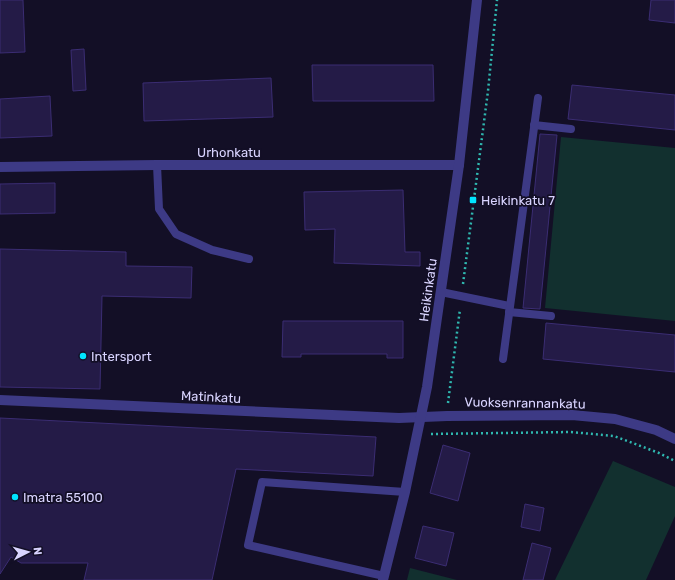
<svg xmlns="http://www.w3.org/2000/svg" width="675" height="580" viewBox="0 0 675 580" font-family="Rubik,sans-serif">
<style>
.green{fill:#12302f}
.building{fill:#241b47;stroke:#3b2d73}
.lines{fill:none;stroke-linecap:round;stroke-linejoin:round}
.path{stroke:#2fb8b0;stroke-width:2.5;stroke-dasharray:2 3;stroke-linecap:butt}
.lane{stroke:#3d3a85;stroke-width:8}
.street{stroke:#3d3a85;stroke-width:10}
.poi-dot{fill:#00e5ff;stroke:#130f26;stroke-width:1.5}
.labels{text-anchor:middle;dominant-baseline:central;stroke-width:3.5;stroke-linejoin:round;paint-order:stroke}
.street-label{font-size:13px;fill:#d9d4ff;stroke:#130f26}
.poi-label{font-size:13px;fill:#d9d4ff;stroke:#130f26;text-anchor:start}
</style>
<rect width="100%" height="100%" fill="#130f26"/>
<!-- green -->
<g class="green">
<path d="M561 137 675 148V321L545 308Z"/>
<path d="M613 461 675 487V516L646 580H555Z"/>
<path d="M410 568 457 580H407Z"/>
</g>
<!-- building -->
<g class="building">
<path d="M0 0H23L25 52 0 53Z"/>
<path d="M651 0H675V23L649 20Z"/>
<path d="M84 49 86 90 73 91 71 50Z"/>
<path d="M312 65H433L434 101H313Z"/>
<path d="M271 78 273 117 144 121 143 83Z"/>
<path d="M572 85 675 95V130L568 119Z"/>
<path d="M50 96 52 136 0 138V99Z"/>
<path d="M540 134 557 135 540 309 523 308Z"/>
<path d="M55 183V213L0 214V184Z"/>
<path d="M403 190 405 252H420V266L334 263 335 229 305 230 304 192Z"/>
<path d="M0 249 126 252V266L192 267 191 298 102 296 100 389 0 387Z"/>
<path d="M283 321H403V358H387V354H301V357H282Z"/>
<path d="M546 323 675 335V372L543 359Z"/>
<path d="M0 418 376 437 373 476 236 469 212 580H84L88 563H21L11 557 0 574Z"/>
<path d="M443 445 470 453 458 501 430 493Z"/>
<path d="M525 504 544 508 540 531 521 527Z"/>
<path d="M423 526 454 533 446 566 415 558Z"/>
<path d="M532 543 551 548 543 580H523Z"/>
</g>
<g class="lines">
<!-- path -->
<g class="path">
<path d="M463 284 488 91 497 0"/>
<path d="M448 403 460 309"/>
<path d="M431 434 571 432 614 436 659 453 675 461"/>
</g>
<!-- lane -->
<g class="lane">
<path d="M534 125 571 129"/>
<path d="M157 165 159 209 176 234 212 250 249 259"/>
<path d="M441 292 509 306"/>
<path d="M509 312 551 316"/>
<path d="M503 359 538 98"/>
<path d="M384 576 248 545 262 482 405 492"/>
</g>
<!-- street -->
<g class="street">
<path d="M0 167 157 165H459"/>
<path d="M0 400 399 418 447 416 572 415 615 419 656 430 675 439"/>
<path d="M383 580 405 492 427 387 459 165 477 0"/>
</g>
</g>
<!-- markers -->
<g class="poi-dot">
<rect x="469" y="196" width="8" height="8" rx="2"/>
<circle cx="83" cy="356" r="4"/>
<circle cx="15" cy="497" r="4"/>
</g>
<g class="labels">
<!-- street labels -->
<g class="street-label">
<text x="229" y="152">Urhonkatu</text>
<text transform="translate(428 290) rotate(-82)">Heikinkatu</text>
<text transform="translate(211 397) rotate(3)">Matinkatu</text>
<text transform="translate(525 403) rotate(1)">Vuoksenrannankatu</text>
</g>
<!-- poi labels -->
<g class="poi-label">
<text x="481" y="200">Heikinkatu 7</text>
<text x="91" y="356">Intersport</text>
<text x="23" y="497">Imatra 55100</text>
</g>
</g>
<!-- north arrow -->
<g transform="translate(28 552) rotate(84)" stroke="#130f26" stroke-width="3" paint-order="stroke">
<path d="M0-3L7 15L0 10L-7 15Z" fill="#d9d4ff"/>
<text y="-6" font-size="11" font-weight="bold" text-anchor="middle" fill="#d9d4ff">N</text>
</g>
</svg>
